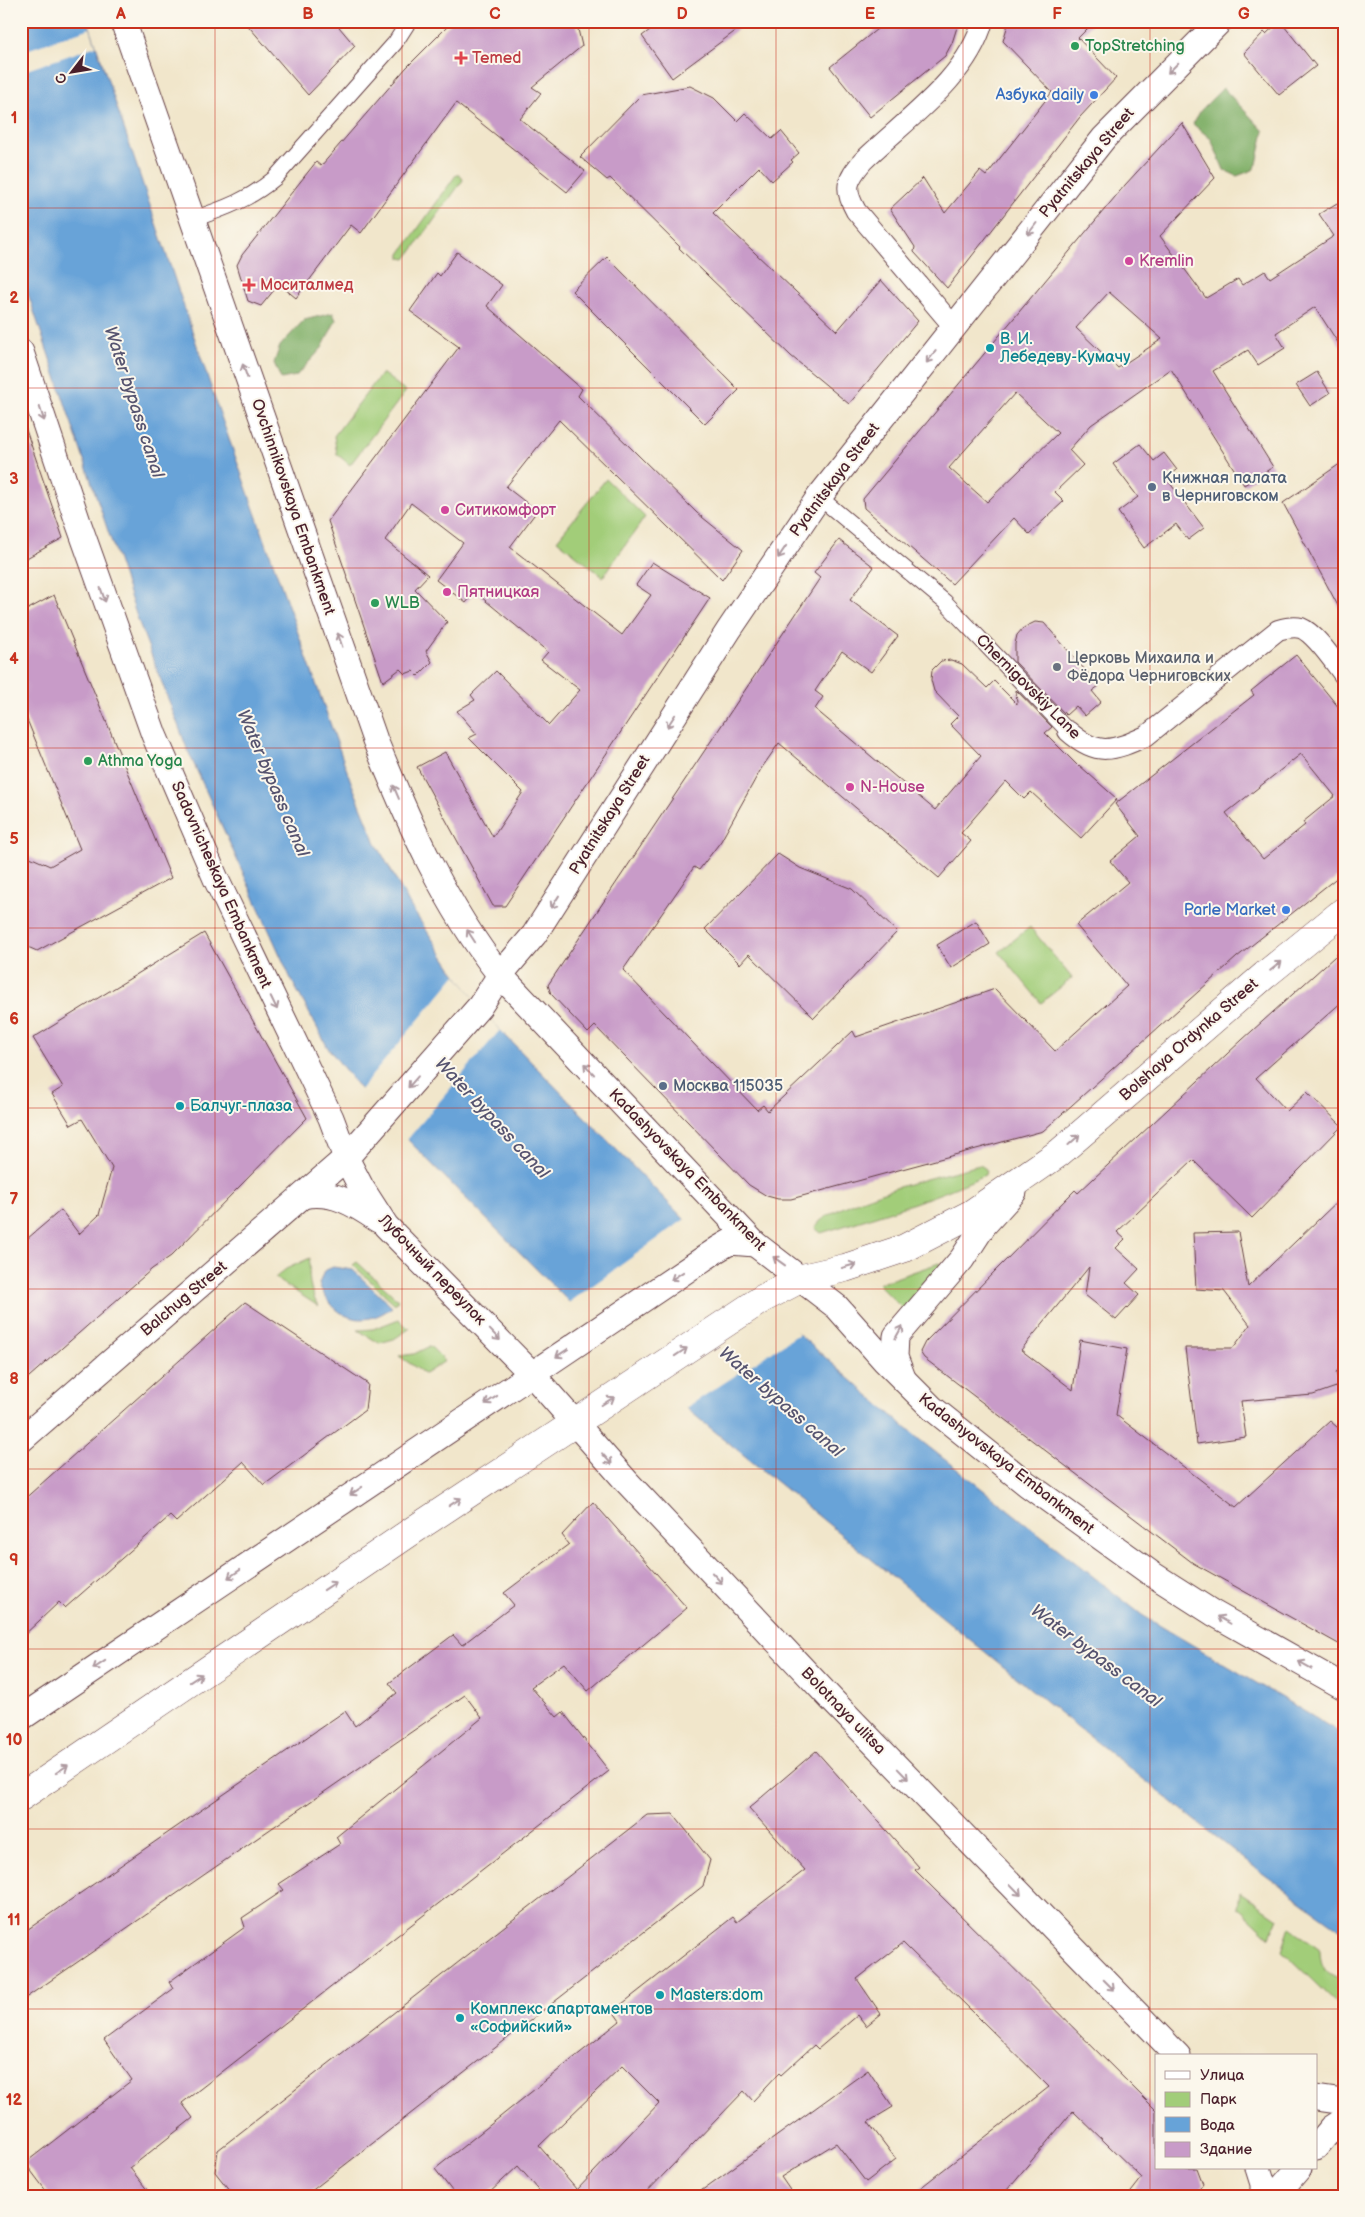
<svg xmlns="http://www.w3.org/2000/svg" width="1365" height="2217" viewBox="0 0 1365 2217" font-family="'Balsamiq Sans',sans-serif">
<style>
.green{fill:#a2cd79;stroke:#767652}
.forest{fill:#81b069;stroke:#66684a}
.water{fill:#67a3d8;stroke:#586182}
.pier{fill:#f1e6cb}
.building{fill:#c89bc8;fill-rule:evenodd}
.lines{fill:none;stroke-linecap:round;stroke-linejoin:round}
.pedestrian-casing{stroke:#633d43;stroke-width:17}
.minor-casing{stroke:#633d43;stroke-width:22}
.tertiary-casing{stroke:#633d43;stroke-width:27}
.secondary-casing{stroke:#633d43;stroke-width:29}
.pedestrian{stroke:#fff;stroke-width:15}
.minor{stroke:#fff;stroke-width:20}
.tertiary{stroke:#fff;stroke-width:25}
.secondary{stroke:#fff;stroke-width:28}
.oneway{stroke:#ae9aa0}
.grid{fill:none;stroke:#c8321e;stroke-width:1;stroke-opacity:0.55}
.leisure-dot{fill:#2e9e5b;stroke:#fbf7ec;stroke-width:2}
.health-dot{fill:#e0444e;stroke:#fbf7ec;stroke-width:2}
.shop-dot{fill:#3f7fe0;stroke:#fbf7ec;stroke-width:2}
.hotel-dot{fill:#d1479c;stroke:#fbf7ec;stroke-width:2}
.culture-dot{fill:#0f9aa8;stroke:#fbf7ec;stroke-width:2}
.service-dot{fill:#5c6f8a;stroke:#fbf7ec;stroke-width:2}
.worship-dot{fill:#6b7280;stroke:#fbf7ec;stroke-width:2}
.labels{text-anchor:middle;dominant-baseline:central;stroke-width:4;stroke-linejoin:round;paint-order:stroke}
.leisure-label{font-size:16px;fill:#27864d;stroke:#fbf7ec;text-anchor:start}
.health-label{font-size:16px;fill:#be3a42;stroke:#fbf7ec;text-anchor:start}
.shop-label{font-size:16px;fill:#366cbe;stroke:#fbf7ec;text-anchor:end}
.street-label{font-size:16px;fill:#4a1f2b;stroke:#fbf7ec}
.hotel-label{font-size:16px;fill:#b23c85;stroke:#fbf7ec;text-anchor:start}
.culture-label{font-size:16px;fill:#0d838f;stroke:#fbf7ec;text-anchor:start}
.service-label{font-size:16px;fill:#4e5e75;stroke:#fbf7ec;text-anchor:start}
.worship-label{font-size:16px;fill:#5b616d;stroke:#fbf7ec;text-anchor:start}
.water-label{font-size:18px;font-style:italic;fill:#565470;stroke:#fbf7ec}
.neatline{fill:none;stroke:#c8321e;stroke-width:2}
.grid-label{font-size:16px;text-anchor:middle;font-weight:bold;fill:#c8321e}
</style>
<rect width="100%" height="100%" fill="#fbf7ec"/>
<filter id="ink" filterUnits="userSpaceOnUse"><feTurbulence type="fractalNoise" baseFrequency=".02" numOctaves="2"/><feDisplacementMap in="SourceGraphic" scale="10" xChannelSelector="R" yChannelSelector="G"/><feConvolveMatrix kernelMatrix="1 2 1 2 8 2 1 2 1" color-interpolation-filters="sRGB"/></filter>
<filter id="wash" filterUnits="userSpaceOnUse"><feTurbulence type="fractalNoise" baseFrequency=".0096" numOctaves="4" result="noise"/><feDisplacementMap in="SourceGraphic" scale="20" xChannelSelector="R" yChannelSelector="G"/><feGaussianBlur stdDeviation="1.12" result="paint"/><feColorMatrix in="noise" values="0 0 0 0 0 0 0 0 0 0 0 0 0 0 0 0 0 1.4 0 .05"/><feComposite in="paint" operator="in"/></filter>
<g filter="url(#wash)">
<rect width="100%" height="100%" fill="#f1e6cb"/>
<!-- green -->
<g class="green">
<path d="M456 175H460L463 180 406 259 400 258V254Z"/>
<path d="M382 373 406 391 350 465 337 454 334 436Z"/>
<path d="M606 479 645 517 603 577 557 540Z"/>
<path d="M1030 927 1072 978 1041 1003 999 952Z"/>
<path d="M980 1165 986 1169 985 1175C932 1199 877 1216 821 1233L815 1228C825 1203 951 1172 980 1165Z"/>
<path d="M310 1258C308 1276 309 1289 318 1306L275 1278 286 1269Z"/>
<path d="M357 1262 398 1300 395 1304 353 1265Z"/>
<path d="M939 1263 942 1267 904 1310 878 1284Z"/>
<path d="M399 1319 409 1329 394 1339 379 1343 358 1330 373 1329Z"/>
<path d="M430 1346 445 1361 425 1374 399 1356 414 1354Z"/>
<path d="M1240 1892 1278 1918 1270 1937 1238 1907Z"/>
<path d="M1290 1927 1320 1950C1320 1967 1327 1977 1344 1980L1343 2010 1282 1951Z"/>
</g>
<!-- forest -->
<g class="forest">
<path d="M1223 88 1264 131 1257 164 1253 170 1237 176 1224 170 1211 139 1193 124 1201 110Z"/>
<path d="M333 313 336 320 322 348 296 376 281 379 274 363 280 346 304 320Z"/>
</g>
<!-- water -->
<g class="water">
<path d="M21 21H88L218 408 351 782 376 843 411 907 456 975 480 1006 500 1030 762 1299 794 1330 920 1440 1142 1615 1344 1735V1932L1258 1870 1060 1713 686 1408 570 1303 407 1139 360 1089 328 1048 291 979 188 751 138 620 21 273Z"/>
<path d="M333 1267 353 1270 392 1307C362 1331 332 1317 319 1284L324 1271Z"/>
</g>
<!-- pier -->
<g class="pier">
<path d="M90 28 96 46 21 72V52Z"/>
<path d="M456 975 500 1030 406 1141 359 1091Z"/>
<path d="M685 1219 799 1334 684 1409 567 1304Z"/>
</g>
<g id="blocks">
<!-- building -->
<g class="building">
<path d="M244 21H334L355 46 308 95Z"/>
<path d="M453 21H576L582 46 532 87 541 93 520 119 585 171 567 192 456 103 361 233 351 225 296 298 279 284 261 306 248 301 237 265 242 255 316 162 321 166 406 68Z"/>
<path d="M662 21H749L672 78 642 36Z"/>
<path d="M887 21H959L952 43 945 56 870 117 830 67Z"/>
<path d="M1009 21H1095L1078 38 1116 78 1080 117 947 288 914 252 915 247 890 209 923 178 945 213 980 171 986 176 1052 92 1003 41Z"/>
<path d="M1280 21 1316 66 1279 95 1244 53 1264 32 1266 34Z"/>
<path d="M690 86 714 98 737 121 745 113 772 139 781 131 799 153 791 160 793 162 772 181 759 167 713 213 837 331 881 280 918 321 849 404 791 356 679 248 680 247 610 178 607 180 580 157 641 95Z"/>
<path d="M1182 123 1215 178 1160 236 1206 298 1238 279 1242 285 1265 271 1270 278 1334 236 1319 214 1337 203 1344 214V352L1315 307 1276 333 1285 348 1258 365 1248 350 1213 371 1273 467 1244 485 1171 369 1091 425 1069 450 1083 465 1055 492 1064 501 1029 534 1014 518 952 584 864 508 863 499 1125 185ZM1109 292 1162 339 1118 368 1076 328ZM1015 393 1058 433 987 502 949 468Z"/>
<path d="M457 252 502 285 487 306 582 389 578 396 697 513 743 550 722 580 559 420 506 487 537 511 510 547 622 635 651 595 636 585 652 562 710 598 505 906H493L417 767 445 752 493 837 523 792 469 738 477 734 457 711 475 700 471 695 496 671 549 725 580 690 541 660 548 652 475 592 466 603 436 580 463 543 411 503 385 540 428 575 415 589 447 622 426 651 432 662 418 676 413 671 405 674 400 669 383 682 328 521 459 347 410 311 437 273 440 276Z"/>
<path d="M607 257 739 390 705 424 572 291Z"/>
<path d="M1317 372 1330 393 1310 406 1296 385Z"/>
<path d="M21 427H25L63 538 21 561Z"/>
<path d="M1140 444 1154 461 1164 453 1177 470 1166 478 1204 528 1188 540 1176 524 1144 548 1118 512 1138 497 1113 464Z"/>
<path d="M1344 461V617L1283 503Z"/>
<path d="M839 540 874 567 850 600 898 636 871 672 842 651 815 691 823 697 815 709 935 810 981 756 950 724 958 716 934 691 931 680 932 670 941 661 951 660 962 664 987 688 994 681 1017 704 1016 690 1052 727 1045 733 1078 766 1079 765 1117 799 1081 838 1031 792 1024 799 1006 781 961 833 971 841 939 878 779 743 761 769 721 841 699 870 694 867 623 970 757 1110 763 1105 768 1111 853 1031 856 1037 995 989 1055 1051 1127 986 1076 925 1128 882 1110 861 1140 836 1115 804 1254 695 1251 691 1296 655 1344 714V872L1237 957 1043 1131 791 1199H778L767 1196 749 1185 595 1026 588 1033 551 994 548 985 820 578 814 573ZM1301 754 1335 796 1303 822 1305 825 1263 859 1226 813Z"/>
<path d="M54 595 171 878 37 951 21 944V853L50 866 80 849 21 705V613Z"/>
<path d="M1035 622 1044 623 1099 686 1092 691 1101 702 1085 716 1076 706 1066 715 1015 662V644L1017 635 1023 628Z"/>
<path d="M778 854 800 868 852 889 897 932 814 1018 749 954 740 964 705 929Z"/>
<path d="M976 921 990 944 951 968 937 945Z"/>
<path d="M204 933 307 1118 171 1256 152 1269 21 1384V1244L61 1210 79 1234 99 1215 112 1168 82 1119 71 1125 52 1094 63 1087 33 1038Z"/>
<path d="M1344 948V1000L1256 1078 1287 1111 1307 1092 1342 1126 1252 1218 1193 1160 1117 1232 1125 1239 1116 1248 1139 1269 1126 1283 1139 1295 1116 1320 1085 1295 1089 1267 1021 1350 1073 1390 1080 1340 1127 1349 1116 1415 1236 1507 1330 1421 1344 1433V1647L1193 1563 924 1358 920 1352 925 1342 1075 1190 1078 1193 1242 1040Z"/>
<path d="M1344 1195V1364L1336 1372 1339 1386 1313 1395 1241 1401 1246 1437 1197 1444 1185 1348H1233L1250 1325 1224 1291 1196 1289 1193 1233 1238 1232 1248 1287Z"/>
<path d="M245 1302 368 1384 365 1410 264 1485 243 1462 176 1522 170 1516 65 1608 59 1602 21 1638V1502Z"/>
<path d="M593 1502 687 1608 588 1691 564 1663 531 1687 557 1717 563 1712 609 1771 182 2103 193 2118 130 2168 152 2196H50L25 2163 132 2080 104 2040 173 1989 169 1982 245 1927 242 1918 284 1890 279 1884 340 1844 336 1837 482 1718 465 1695 21 2001V1934L345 1711 355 1726 397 1693 389 1683 453 1635 462 1645 514 1605 504 1593 569 1544 562 1535Z"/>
<path d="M816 1751 919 1867 915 1870 1156 2110V2168H1197L1203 2184 1194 2196H1128L1142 2178 1073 2111 1002 2196H910L1049 2087 903 1943 857 1979 881 2014 866 2026 858 2015 818 2049 814 2045 781 2075 779 2073 753 2101 744 2091 643 2196H544L518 2166 486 2196H456L435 2169 620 2021 613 2011 733 1917 737 1922 805 1870 749 1808ZM622 2066 659 2103 577 2190 539 2146Z"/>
<path d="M673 1814 710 1860 703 1886 305 2196H234L215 2172 218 2150 647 1815Z"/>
<path d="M868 2070 893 2107 868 2122 896 2159 866 2182 836 2143 781 2177 794 2196H694Z"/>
</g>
</g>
</g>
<g filter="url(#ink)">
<use href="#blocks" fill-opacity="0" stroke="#633d43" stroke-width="1"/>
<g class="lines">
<defs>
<g id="pedestrian">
<path d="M193 219C224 209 250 199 275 178L395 43 409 21"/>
<path d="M819 497 945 602 1068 731"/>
</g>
<g id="minor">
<path d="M954 327 856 211C843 188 847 180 863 161 905 120 967 79 983 21"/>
<path d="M1068 731C1097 757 1113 751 1146 736L1278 630C1285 628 1293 626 1301 628 1316 634 1334 662 1344 675"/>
</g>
<g id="tertiary">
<path d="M123 21 375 740C409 823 444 904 500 975L755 1244 837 1307 885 1361 932 1408 1027 1484 1149 1572 1213 1613 1344 1687"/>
<path d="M21 352 78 522 154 735 216 879 331 1118 346 1158 361 1187 386 1226 531 1373 627 1482 833 1701 1178 2056"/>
<path d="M303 1196C332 1190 355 1204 378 1220"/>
<path d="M903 1378 895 1357 896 1336 962 1259 984 1225 1014 1192"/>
<path d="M21 1440 346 1158 480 1006 500 975 534 935 729 630 819 497 1104 138 1220 21"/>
<path d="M21 1718 718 1249 730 1242 755 1244"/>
<path d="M1316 2098 1344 2102"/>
<path d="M1316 2147 1332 2128 1344 2120"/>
<path d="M1258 2168 1263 2184V2196"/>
<path d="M1275 2196 1299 2168"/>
</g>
<path id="secondary" d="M21 1797 415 1529 762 1299 802 1278 845 1268 905 1248 971 1214 1059 1153 1265 975 1344 911"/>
</defs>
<!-- pedestrian casing -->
<use href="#pedestrian" class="pedestrian-casing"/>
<!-- minor casing -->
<use href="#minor" class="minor-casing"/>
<!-- tertiary casing -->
<use href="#tertiary" class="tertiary-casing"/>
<!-- secondary casing -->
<use href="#secondary" class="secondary-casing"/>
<!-- pedestrian -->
<use href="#pedestrian" class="pedestrian"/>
<!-- minor -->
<use href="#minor" class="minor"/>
<!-- tertiary -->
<use href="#tertiary" class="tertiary"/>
<!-- secondary -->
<use href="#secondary" class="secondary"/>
</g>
<!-- one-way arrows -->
<defs><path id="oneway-shaft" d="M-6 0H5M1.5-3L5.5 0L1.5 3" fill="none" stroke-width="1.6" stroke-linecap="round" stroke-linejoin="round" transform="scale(1.25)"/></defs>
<g class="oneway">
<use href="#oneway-shaft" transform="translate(1173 68) rotate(135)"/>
<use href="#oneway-shaft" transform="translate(1032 229) rotate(127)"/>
<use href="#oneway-shaft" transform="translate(931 357) rotate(128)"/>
<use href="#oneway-shaft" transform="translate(245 371) rotate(-109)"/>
<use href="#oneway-shaft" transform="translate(42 414) rotate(72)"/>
<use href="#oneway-shaft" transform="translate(782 552) rotate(124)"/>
<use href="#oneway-shaft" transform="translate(103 595) rotate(71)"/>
<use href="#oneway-shaft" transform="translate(340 640) rotate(-109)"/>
<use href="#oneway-shaft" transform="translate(671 721) rotate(123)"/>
<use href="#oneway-shaft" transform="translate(396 792) rotate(-113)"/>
<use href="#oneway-shaft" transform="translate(555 902) rotate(122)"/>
<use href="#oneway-shaft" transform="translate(471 936) rotate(-123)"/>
<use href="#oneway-shaft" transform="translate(1276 966) rotate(-39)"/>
<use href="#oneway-shaft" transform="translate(274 1003) rotate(64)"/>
<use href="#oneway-shaft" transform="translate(589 1069) rotate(-133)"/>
<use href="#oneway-shaft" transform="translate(413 1082) rotate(131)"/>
<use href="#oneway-shaft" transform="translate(1074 1140) rotate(-42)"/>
<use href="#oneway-shaft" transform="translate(779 1261) rotate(-144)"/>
<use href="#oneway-shaft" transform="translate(849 1266) rotate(-16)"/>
<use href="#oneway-shaft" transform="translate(677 1276) rotate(146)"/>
<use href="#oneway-shaft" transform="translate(899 1332) rotate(-61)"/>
<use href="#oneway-shaft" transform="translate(495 1335) rotate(46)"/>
<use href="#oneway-shaft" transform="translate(681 1352) rotate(-34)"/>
<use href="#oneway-shaft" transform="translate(562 1353) rotate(147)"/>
<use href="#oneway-shaft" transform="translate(491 1400) rotate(146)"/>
<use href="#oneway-shaft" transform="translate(608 1401) rotate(-32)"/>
<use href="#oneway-shaft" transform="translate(607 1459) rotate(49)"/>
<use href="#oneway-shaft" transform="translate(356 1491) rotate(146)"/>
<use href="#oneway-shaft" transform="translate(455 1502) rotate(-33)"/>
<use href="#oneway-shaft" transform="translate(234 1574) rotate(146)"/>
<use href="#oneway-shaft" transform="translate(717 1578) rotate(47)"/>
<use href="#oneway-shaft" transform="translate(330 1586) rotate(-34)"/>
<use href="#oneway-shaft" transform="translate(1224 1620) rotate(-150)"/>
<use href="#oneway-shaft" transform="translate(99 1665) rotate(146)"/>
<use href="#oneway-shaft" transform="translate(1305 1665) rotate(-151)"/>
<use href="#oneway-shaft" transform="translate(196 1678) rotate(-34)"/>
<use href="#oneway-shaft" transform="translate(62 1769) rotate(-34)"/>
<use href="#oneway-shaft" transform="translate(903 1774) rotate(46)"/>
<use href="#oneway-shaft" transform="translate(1016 1890) rotate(46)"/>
<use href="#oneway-shaft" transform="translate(1109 1985) rotate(45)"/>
</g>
</g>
<!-- grid -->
<path class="grid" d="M215 21V2196M402 21V2196M589 21V2196M776 21V2196M963 21V2196M1150 21V2196M21 208H1344M21 388H1344M21 568H1344M21 748H1344M21 928H1344M21 1108H1344M21 1289H1344M21 1469H1344M21 1649H1344M21 1829H1344M21 2009H1344"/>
<!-- markers -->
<g class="leisure-dot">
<circle cx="1075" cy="46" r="5"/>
<circle cx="375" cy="603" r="5"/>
<circle cx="88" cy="761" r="5"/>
</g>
<g class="health-dot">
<path d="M458.5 50.5h5v5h5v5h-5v5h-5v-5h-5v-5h5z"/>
<path d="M246.5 277.5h5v5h5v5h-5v5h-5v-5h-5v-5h5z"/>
</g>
<g class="shop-dot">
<circle cx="1094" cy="95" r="5"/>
<circle cx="1286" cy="910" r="5"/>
</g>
<g class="hotel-dot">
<circle cx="1129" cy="261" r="5"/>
<circle cx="445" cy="510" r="5"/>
<circle cx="447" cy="592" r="5"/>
<circle cx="850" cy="787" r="5"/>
</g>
<g class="culture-dot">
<circle cx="990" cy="348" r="5"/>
<circle cx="180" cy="1106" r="5"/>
<circle cx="660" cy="1995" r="5"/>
<circle cx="460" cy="2018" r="5"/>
</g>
<g class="service-dot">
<circle cx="1152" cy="487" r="5"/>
<circle cx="663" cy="1086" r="5"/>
</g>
<circle class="worship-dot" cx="1057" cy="667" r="5"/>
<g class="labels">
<!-- leisure labels -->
<g class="leisure-label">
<text x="1085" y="46">TopStretching</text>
<text x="385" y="603">WLB</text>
<text x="98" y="761">Athma Yoga</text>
</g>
<!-- health labels -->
<g class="health-label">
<text x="472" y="58">Temed</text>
<text x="260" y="285">Моситалмед</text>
</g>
<!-- shop labels -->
<g class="shop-label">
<text x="1084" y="95">Азбука daily</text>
<text x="1276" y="910">Parle Market</text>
</g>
<!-- street labels -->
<g class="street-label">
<text transform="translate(1087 163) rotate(-50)">Pyatnitskaya Street</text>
<text transform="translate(835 480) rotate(-53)">Pyatnitskaya Street</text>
<text transform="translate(293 507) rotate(71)">Ovchinnikovskaya Embankment</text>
<text transform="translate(1028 687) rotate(45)">Chernigovskiy Lane</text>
<text transform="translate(610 815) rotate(-58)">Pyatnitskaya Street</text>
<text transform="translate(221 885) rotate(66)">Sadovnicheskaya Embankment</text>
<text transform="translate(1189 1040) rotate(-41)">Bolshaya Ordynka Street</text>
<text transform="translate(687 1170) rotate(46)">Kadashyovskaya Embankment</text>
<text transform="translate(432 1270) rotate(46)">Лубочный переулок</text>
<text transform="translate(184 1299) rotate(-40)">Balchug Street</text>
<text transform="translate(1006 1464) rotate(38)">Kadashyovskaya Embankment</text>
<text transform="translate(843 1711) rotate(46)">Bolotnaya ulitsa</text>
</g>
<!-- hotel labels -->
<g class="hotel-label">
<text x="1139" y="261">Kremlin</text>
<text x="455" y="510">Ситикомфорт</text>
<text x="457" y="592">Пятницкая</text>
<text x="860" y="787">N-House</text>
</g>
<!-- culture labels -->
<g class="culture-label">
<text x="1000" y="339">В. И.<tspan x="1000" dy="18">Лебедеву-Кумачу</tspan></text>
<text x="190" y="1106">Балчуг-плаза</text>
<text x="670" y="1995">Masters:dom</text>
<text x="470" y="2009">Комплекс апартаментов<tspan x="470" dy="18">«Софийский»</tspan></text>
</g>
<!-- service labels -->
<g class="service-label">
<text x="1162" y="478">Книжная палата<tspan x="1162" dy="18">в Черниговском</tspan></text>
<text x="673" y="1086">Москва 115035</text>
</g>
<!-- worship labels -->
<g class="worship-label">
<text x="1067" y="658">Церковь Михаила и<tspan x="1067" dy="18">Фёдора Черниговских</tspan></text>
</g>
<!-- water labels -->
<g class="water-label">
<text transform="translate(134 402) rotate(72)">Water bypass canal</text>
<text transform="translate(273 783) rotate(67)">Water bypass canal</text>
<text transform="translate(492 1118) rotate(47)">Water bypass canal</text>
<text transform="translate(781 1402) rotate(41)">Water bypass canal</text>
<text transform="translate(1096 1656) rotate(37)">Water bypass canal</text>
</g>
</g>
<!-- margin -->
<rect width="1365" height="2217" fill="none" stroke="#fbf7ec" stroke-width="55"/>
<!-- legend -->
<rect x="1155" y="2054" width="162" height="115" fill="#fbf7ec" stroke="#b4a19f"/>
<rect x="1165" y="2071" width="25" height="8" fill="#ffffff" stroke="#b4a19f"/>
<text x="1200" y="2080" font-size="15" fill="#4a1f2b">Улица</text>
<rect x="1165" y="2092" width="25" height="15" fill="#a2cd79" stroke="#b4a19f"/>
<text x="1200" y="2104" font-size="15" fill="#4a1f2b">Парк</text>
<rect x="1165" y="2117" width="25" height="15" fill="#67a3d8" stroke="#b4a19f"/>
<text x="1200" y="2130" font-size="15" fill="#4a1f2b">Вода</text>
<rect x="1165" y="2142" width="25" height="15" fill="#c89bc8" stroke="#b4a19f"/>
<text x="1200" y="2154" font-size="15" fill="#4a1f2b">Здание</text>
<!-- north arrow -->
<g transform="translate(72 72) rotate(239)" stroke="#fbf7ec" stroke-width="4" paint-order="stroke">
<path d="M0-4L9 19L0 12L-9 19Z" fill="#4a1f2b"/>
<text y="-8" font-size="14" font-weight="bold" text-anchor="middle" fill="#4a1f2b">С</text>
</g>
<rect x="28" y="28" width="1310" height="2162" class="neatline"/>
<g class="grid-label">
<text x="121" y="19">A</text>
<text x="308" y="19">B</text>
<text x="495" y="19">C</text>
<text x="682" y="19">D</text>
<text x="870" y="19">E</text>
<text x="1057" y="19">F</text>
<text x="1244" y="19">G</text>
<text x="14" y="123">1</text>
<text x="14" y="303">2</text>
<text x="14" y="484">3</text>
<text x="14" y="664">4</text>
<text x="14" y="844">5</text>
<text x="14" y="1024">6</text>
<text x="14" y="1204">7</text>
<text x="14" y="1384">8</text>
<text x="14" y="1565">9</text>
<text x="14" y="1745">10</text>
<text x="14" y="1925">11</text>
<text x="14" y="2105">12</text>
</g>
</svg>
